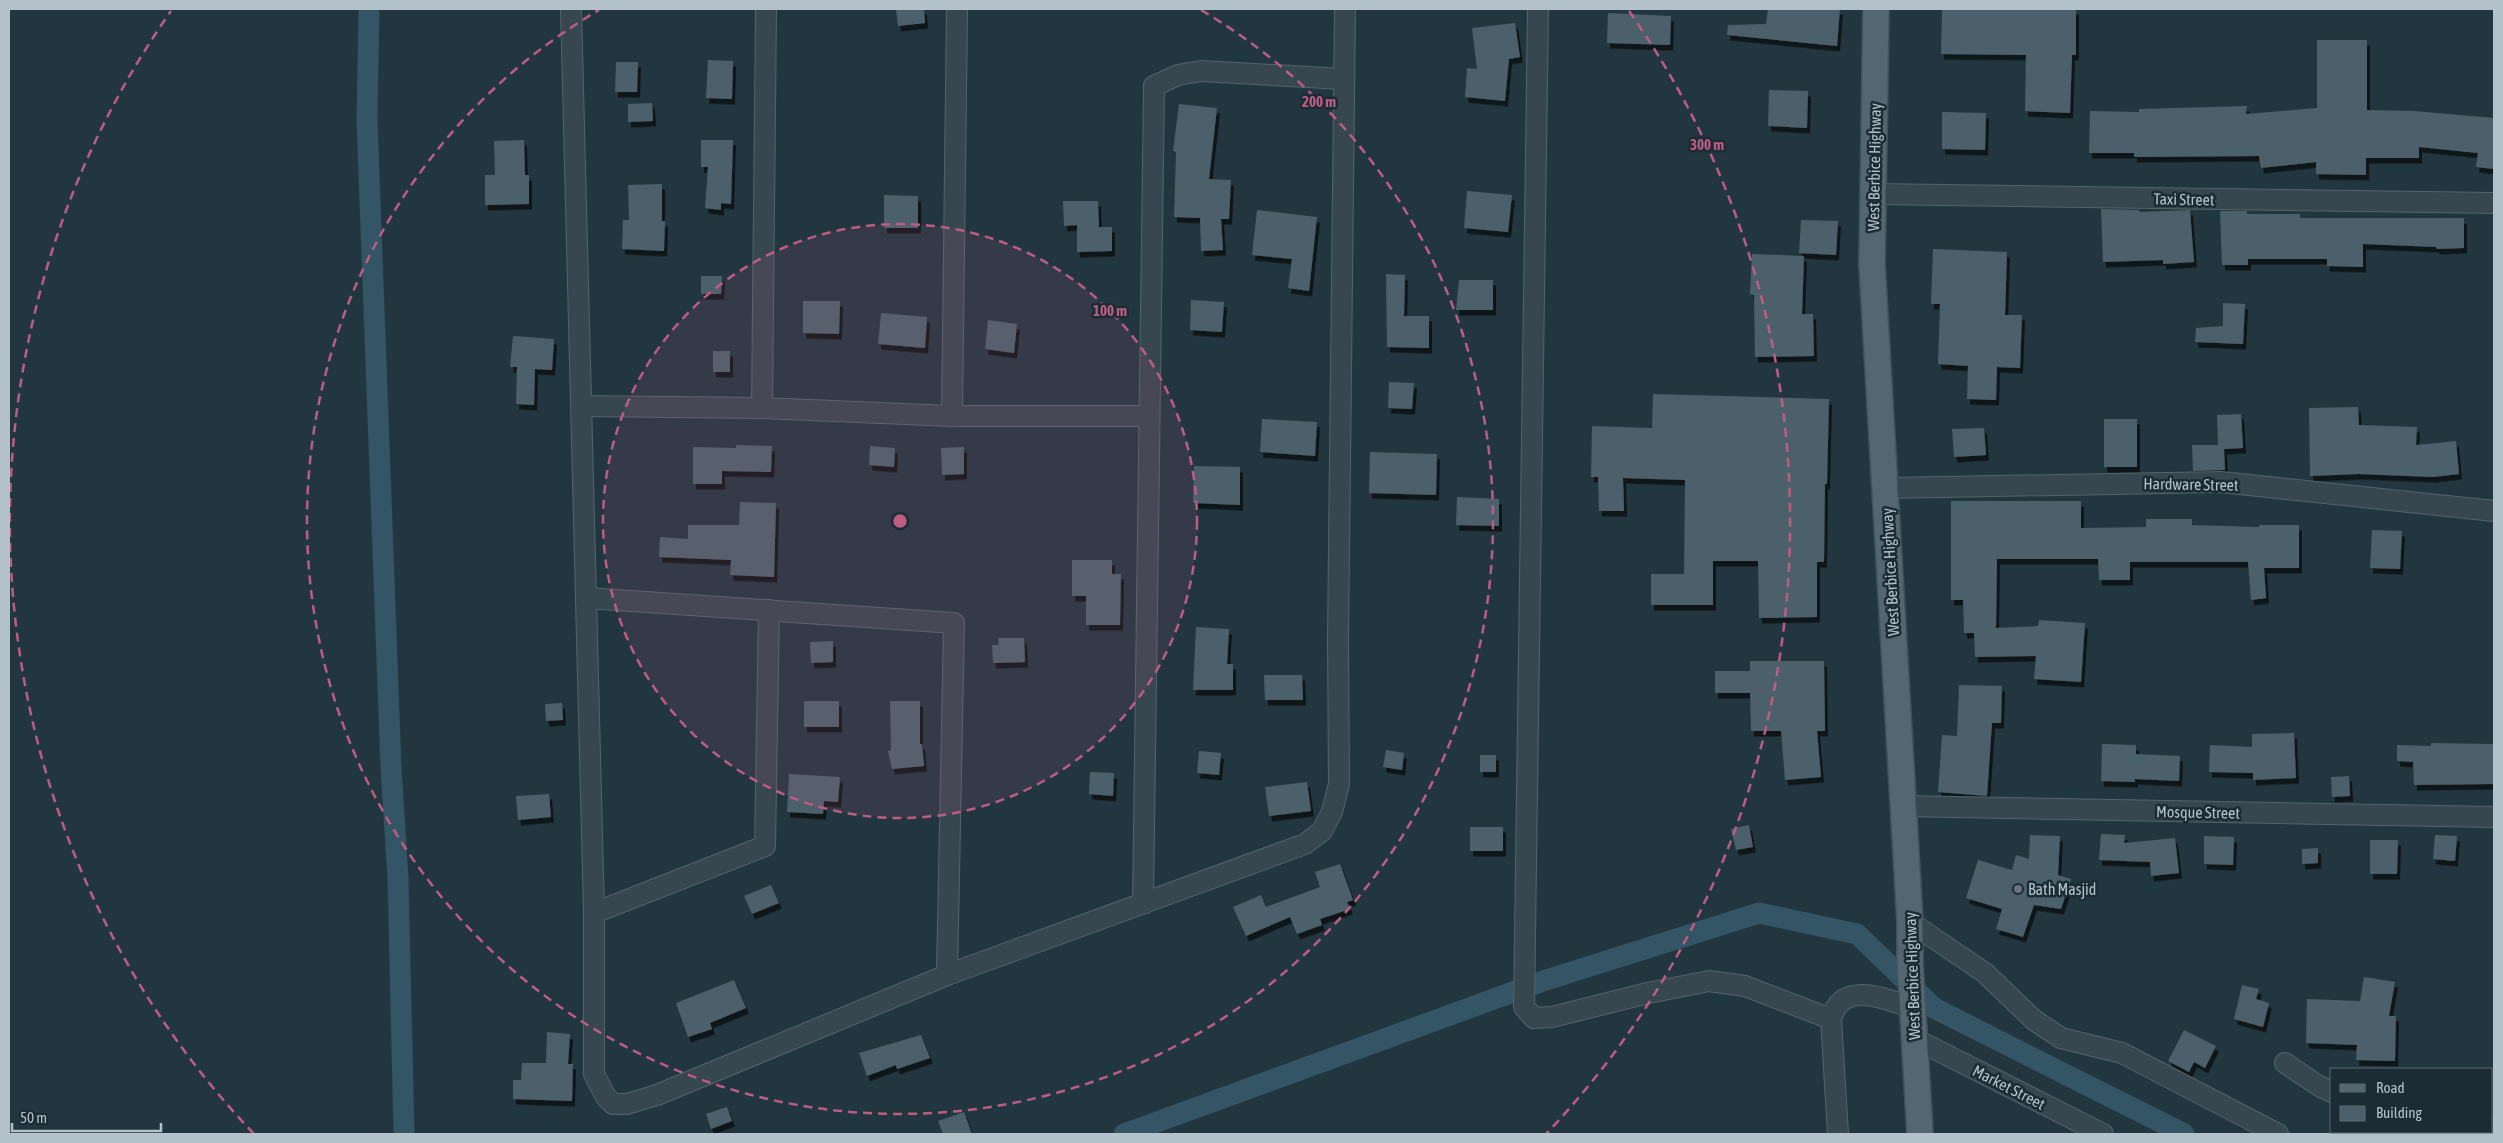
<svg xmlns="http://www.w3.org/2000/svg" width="2503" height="1143" viewBox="0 0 2503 1143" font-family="'Asap Condensed',sans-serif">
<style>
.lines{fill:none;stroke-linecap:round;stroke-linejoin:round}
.canal{stroke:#335565;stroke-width:21}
.building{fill:#4b606a;filter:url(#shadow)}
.minor-casing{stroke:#54646d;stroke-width:22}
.major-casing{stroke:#42535b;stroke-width:28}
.minor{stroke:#36474f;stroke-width:20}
.major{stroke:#54666f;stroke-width:25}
.ring{fill:none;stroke:#bc5c87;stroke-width:2.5;stroke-dasharray:9 6}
.worship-dot{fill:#6b7280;stroke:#1b2c34;stroke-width:2}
.labels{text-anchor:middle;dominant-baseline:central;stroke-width:5;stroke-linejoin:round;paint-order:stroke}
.street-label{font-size:16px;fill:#b2c1ca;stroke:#1b2c34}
.poi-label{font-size:16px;fill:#b2c1ca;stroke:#1b2c34;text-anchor:start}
.centre{fill:#bc5c87;stroke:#1b2c34;stroke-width:2.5}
.ring-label{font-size:15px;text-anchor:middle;font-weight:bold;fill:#bc5c87;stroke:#1b2c34;stroke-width:5;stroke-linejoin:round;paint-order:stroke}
</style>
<defs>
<filter id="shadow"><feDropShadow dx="3" dy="5.5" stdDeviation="0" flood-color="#0009"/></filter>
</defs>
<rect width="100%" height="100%" fill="#22363f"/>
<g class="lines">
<!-- canal -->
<g class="canal">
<path d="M369 9 367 120 391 768 398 878 404 1134"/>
<path d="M1124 1134 1546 980 1759 913 1857 934 1934 1008 2184 1134"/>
</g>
</g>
<!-- building -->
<g class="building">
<path d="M896 9H924L925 23 898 26Z"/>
<path d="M1768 9H1840L1837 46 1727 35 1728 25 1766 24Z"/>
<path d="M1942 9H2076V55H2072L2070 113 2025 111 2026 55 1941 54Z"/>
<path d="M1608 13 1671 16 1670 45 1607 43Z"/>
<path d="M1515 23 1520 57 1509 59 1505 101 1465 97 1467 68 1477 69 1472 28Z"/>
<path d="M2317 40H2367V110L2414 111 2494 118V169L2476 167 2478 153 2419 147V158H2366V175L2316 174V162L2261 168 2259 156 2134 157V153H2089L2090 111 2139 112V109L2247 106 2246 114 2317 108Z"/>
<path d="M708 60 733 61 732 99 706 98Z"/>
<path d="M616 62H638L637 92H615Z"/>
<path d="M1769 90 1808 91 1807 128 1768 126Z"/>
<path d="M652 103 653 121 628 122V104Z"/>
<path d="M1179 104 1217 108 1209 179 1231 180 1229 219H1221L1223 250 1201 251 1200 218 1174 217 1176 152 1173 151Z"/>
<path d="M1942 112 1986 113 1985 150 1942 149Z"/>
<path d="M524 140 525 175H529V204L485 205V175H495L494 141Z"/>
<path d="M701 140H733L731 204 721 203V210L705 208 708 167H701Z"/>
<path d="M662 184V221H665L664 251 622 249 623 220H629L628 185Z"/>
<path d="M1467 191 1512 195 1508 232 1464 228Z"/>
<path d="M884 195 918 196V228H884Z"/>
<path d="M1063 201H1098L1099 227H1112V251L1077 252V225L1064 226Z"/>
<path d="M2101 209 2139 210 2140 212 2190 210 2194 262 2163 264V260L2103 262Z"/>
<path d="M1257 210 1317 217 1309 291 1288 288 1292 259 1252 255Z"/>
<path d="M2220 211H2247V214H2300V218H2464V248L2437 249 2436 247 2363 244V267L2327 266V259H2248V265H2222Z"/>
<path d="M1801 220 1838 221 1836 255 1799 253Z"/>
<path d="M1933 249 2007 252 2005 315H2022L2020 368 1997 367 1996 400 1967 399 1968 366 1938 364 1940 304H1931Z"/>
<path d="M1752 254 1804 256 1802 314H1813L1814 356 1755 357 1754 295 1750 294Z"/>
<path d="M1386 274 1405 275 1404 316H1429V348L1387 347Z"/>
<path d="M701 276H722L721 294H701Z"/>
<path d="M1459 280H1493V310H1456Z"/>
<path d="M1191 300 1224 302 1222 332 1190 330Z"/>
<path d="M803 301H840L839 334 803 333Z"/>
<path d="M2223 303 2245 304 2243 344 2195 342 2196 328 2223 326Z"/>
<path d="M881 313 927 317 925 348 878 344Z"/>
<path d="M988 320 1017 324 1014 353 985 349Z"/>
<path d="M513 336 554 339 552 370 535 369 534 405 516 404 517 367H510Z"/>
<rect x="713" y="351" width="17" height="21"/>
<path d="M1389 382 1414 383 1412 409 1388 408Z"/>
<path d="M1653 394 1829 399 1827 484H1825L1824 562H1817V617L1759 618 1758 561H1713V605H1651V574H1684L1685 480 1623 478 1624 511H1599L1598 477H1591L1592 426 1652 428Z"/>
<path d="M2358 407 2359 425 2417 427 2416 445 2456 441 2459 474 2433 477 2359 474 2310 476 2309 408Z"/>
<path d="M2241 414 2243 448 2224 449 2225 470 2193 471 2192 445H2218L2217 415Z"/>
<path d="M1262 419 1317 422 1315 456 1260 452Z"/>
<rect x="2104" y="419" width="33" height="48"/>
<path d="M1984 428 1986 455 1954 457 1952 429Z"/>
<path d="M736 445 772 446 771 472 722 471V484H693V447L736 448Z"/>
<path d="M870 446 895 448 894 467 869 465Z"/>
<path d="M964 447V474L942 475 941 448Z"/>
<path d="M1370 452 1437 454 1436 495 1369 493Z"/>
<path d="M1194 466 1240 467V505L1193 503Z"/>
<path d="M1457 497 1499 499V526L1456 525Z"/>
<path d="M1951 501H2081V528L2146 527V519H2192V525L2259 527V525H2299V568H2264L2266 598 2251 600 2248 562H2130V580H2099L2098 559H1997L1996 628 2038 626 2039 620 2085 623 2081 682 2034 679 2036 656 1975 657 1974 633H1964L1963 600H1951Z"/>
<path d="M740 502 776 503 774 577 730 575 731 560 659 557 660 537 688 539V525H739Z"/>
<path d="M2372 530 2402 531 2400 569 2370 568Z"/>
<path d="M1072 560H1112V574H1121L1120 625H1086V596H1072Z"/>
<path d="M1196 627 1229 629 1227 664H1233V690H1193Z"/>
<path d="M998 638H1024L1025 662 993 663 992 645H999Z"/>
<path d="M833 641V662L811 663 810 642Z"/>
<path d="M1750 661H1824L1825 731H1817L1821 777 1785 780 1781 731H1751L1750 693H1715V671H1750Z"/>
<path d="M1264 675H1302L1303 700H1265Z"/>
<path d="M1959 685 2002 686 2001 723H1992L1987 796 1938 792 1942 735 1957 736Z"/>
<rect x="804" y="701" width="35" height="26"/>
<path d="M890 701H920V744H922L924 766 892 769 888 751 891 750Z"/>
<path d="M562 703 563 720 546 721 545 704Z"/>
<path d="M2294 733 2296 778 2253 780V773L2209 772 2210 745 2252 747V734Z"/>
<path d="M2431 743 2494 744V784L2414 785 2413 762 2397 761V745L2431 746Z"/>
<path d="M2102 744 2136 745V754L2180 756 2179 781 2135 779V782L2101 781Z"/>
<path d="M1386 750 1404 753 1402 770 1383 767Z"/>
<path d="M1199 751 1221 753 1219 775 1197 773Z"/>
<rect x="1480" y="755" width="16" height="17"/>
<path d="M1090 772 1114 773 1113 796 1089 794Z"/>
<path d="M789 774 840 777 838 802 824 801 823 814 787 812Z"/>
<path d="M2349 776 2350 796 2332 797 2331 777Z"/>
<path d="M1307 782 1311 811 1269 816 1265 787Z"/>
<path d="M549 794 551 817 518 820 516 796Z"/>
<path d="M1749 825 1753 847 1736 850 1731 829Z"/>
<rect x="1470" y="827" width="33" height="24"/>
<path d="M2101 834 2125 835 2124 843 2175 838 2179 873 2151 876 2150 862 2099 860Z"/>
<path d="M2030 835 2060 836 2058 875 2071 879 2061 909 2034 905 2023 937 1996 929 2002 909 1966 898 1978 860 2012 870 2016 855 2029 859Z"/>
<path d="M2435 835 2457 836 2455 861 2433 859Z"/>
<path d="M2204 836 2234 837 2233 865 2204 864Z"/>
<path d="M2370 840H2398L2397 874H2370Z"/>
<path d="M2318 848V863L2302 864V849Z"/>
<path d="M1340 864 1353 900 1347 902 1350 909 1320 919 1322 925 1297 934 1290 917 1246 936 1233 907 1261 895 1266 907 1320 887 1315 872Z"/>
<path d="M771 885 779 903 752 914 744 896Z"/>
<path d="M2364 977 2395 982 2389 1016H2396L2395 1061 2356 1060 2357 1045 2306 1043 2307 999 2360 1001Z"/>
<path d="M734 980 746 1008 710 1023 712 1029 688 1037 676 1003Z"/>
<path d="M2242 985 2259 989 2256 999 2269 1003 2263 1027 2234 1019Z"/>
<path d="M2184 1030 2216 1046 2205 1068 2194 1062 2189 1072 2168 1061Z"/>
<path d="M547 1032 570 1034 568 1064H573L572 1101 513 1099V1080H521L522 1063H546Z"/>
<path d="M921 1035 930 1058 897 1069 896 1065 867 1076 859 1053Z"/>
<path d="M727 1107 732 1121 711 1129 706 1114Z"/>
<path d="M964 1112 972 1134H943L938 1121Z"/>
</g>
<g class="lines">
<defs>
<g id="minor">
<path d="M571 9 594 913V1074L606 1097 613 1104H627L657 1095 947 975 1305 844 1322 831 1332 812 1339 784 1338 640 1345 9"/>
<path d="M1538 9 1524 1007 1534 1018 1552 1017 1648 993 1709 981 1745 986 1831 1019"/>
<path d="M1873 194 2494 203"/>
<path d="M581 406 762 408 952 416H1148"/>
<path d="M762 408 766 9"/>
<path d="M952 416 957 9"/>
<path d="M1886 488 2221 482 2494 511"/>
<path d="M587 598 954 623 947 975"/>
<path d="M1902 806 2494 817"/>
<path d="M1143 904 1154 86 1178 75 1201 71 1343 79"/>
<path d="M594 913 765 846 769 610"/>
<path d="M1910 922 1985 973 2034 1020 2061 1038 2122 1053 2278 1134"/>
<path d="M1915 1039 2103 1134"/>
<path d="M2285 1063 2319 1086 2332 1092"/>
<path d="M2492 1128H2494"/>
<path d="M1838 1134 1831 1019C1843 979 1885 999 1913 1008"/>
</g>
<path id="major" d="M1876 9 1872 265 1910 922V963L1920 1134"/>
</defs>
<!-- minor casing -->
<use href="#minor" class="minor-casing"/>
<!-- major casing -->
<use href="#major" class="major-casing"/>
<!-- minor -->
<use href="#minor" class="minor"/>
<!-- major -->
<use href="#major" class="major"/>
</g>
<!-- distance rings -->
<circle cx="900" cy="521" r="297" fill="#bc5c87" fill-opacity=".12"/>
<g class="ring">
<circle cx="900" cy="521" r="297"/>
<path d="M1201 10A593 593 0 1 1 599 10"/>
<path d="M254 1134A890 890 0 0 1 171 11M1629 11A890 890 0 0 1 1546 1134"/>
</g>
<!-- markers -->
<circle class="worship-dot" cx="2018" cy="889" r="5"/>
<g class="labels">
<!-- street labels -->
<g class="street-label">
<text transform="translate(1874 167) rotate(-89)">West Berbice Highway</text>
<text transform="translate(2184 199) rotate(1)">Taxi Street</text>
<text transform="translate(2191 484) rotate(1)">Hardware Street</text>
<text transform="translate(1890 572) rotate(-93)">West Berbice Highway</text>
<text transform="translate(2198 812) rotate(1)">Mosque Street</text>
<text transform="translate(1912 976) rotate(-92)">West Berbice Highway</text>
<text transform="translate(2009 1087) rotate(27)">Market Street</text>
</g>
<!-- poi labels -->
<g class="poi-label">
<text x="2028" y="889">Bath Masjid</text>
</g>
</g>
<circle cx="900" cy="521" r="8" class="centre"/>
<g class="ring-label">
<text x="1319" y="107">200 m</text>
<text x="1707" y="150">300 m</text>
<text x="1110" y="316">100 m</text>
</g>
<!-- border -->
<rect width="2503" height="1143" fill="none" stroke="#b2c1ca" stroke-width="20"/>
<!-- legend -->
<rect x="2330" y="1068" width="162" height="65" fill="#1b2c34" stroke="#576870"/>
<rect x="2340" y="1084" width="25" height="8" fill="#54666f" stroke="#576870"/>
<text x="2376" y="1093" font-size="15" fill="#b2c1ca">Road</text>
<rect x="2340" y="1106" width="25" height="15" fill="#4b606a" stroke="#576870"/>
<text x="2376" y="1118" font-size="15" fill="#b2c1ca">Building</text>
<!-- scale -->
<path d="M12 1123v8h149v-8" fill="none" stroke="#b2c1ca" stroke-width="2.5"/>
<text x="20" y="1123" font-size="15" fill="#b2c1ca" stroke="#1b2c34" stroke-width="4" paint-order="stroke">50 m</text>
</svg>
